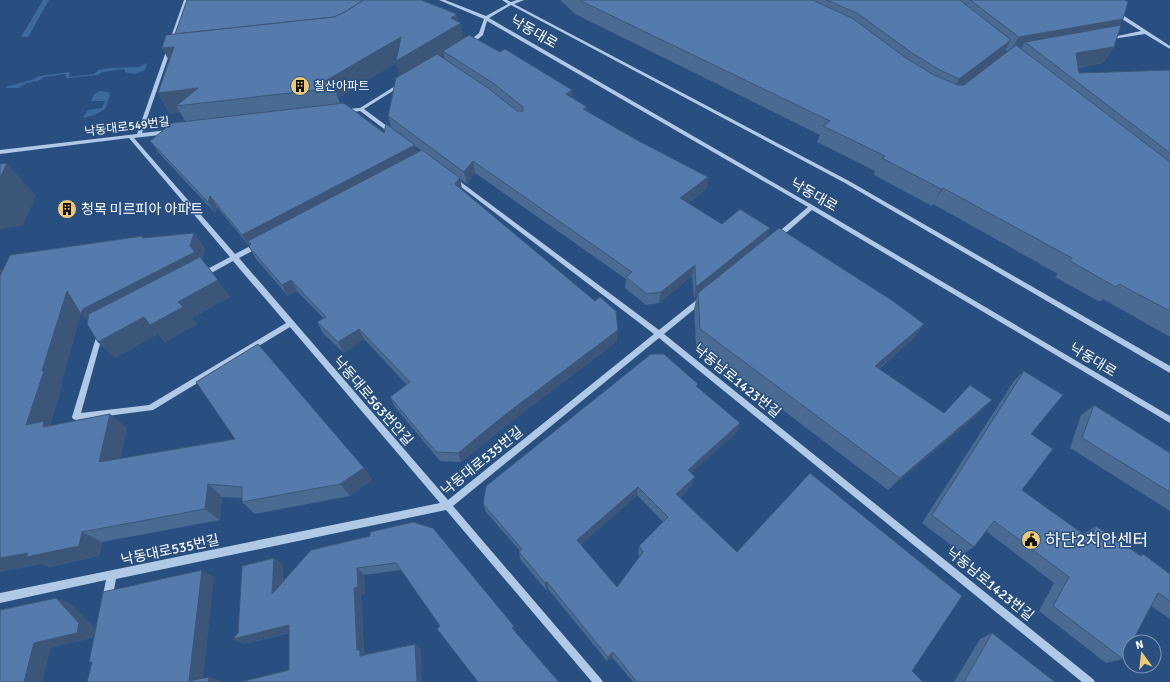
<svg xmlns="http://www.w3.org/2000/svg" width="1170" height="682" viewBox="0 0 1170 682" font-family="Signika,'Noto Sans KR',sans-serif">
<style>
.green{fill:#3c699e}
.lines{fill:none;stroke-linecap:round;stroke-linejoin:round}
.minor{fill:#afc9e6;fill-rule:evenodd}
.wall{fill:#486a93;fill-rule:evenodd}
.shaded-wall{fill:#3b5678}
.building{fill:#547bab;stroke:#3b5678;fill-rule:evenodd}
.labels{text-anchor:middle;dominant-baseline:central;stroke-width:3;stroke-linejoin:round;paint-order:stroke}
.far-poi-label{font-size:12px;fill:#fff;stroke:#284f80;text-anchor:start}
.far-street-label{font-size:12px;fill:#fff;stroke:#284f80}
.street-label{font-size:14px;fill:#fff;stroke:#284f80}
.poi-label{font-size:14px;fill:#fff;stroke:#284f80;text-anchor:start}
.near-poi-label{font-size:17px;fill:#fff;stroke:#284f80;text-anchor:start}
</style>
<rect width="100%" height="100%" fill="#284f80"/>
<!-- green -->
<g class="green">
<path d="M43 0H49L28 37H21Z"/>
<path d="M147 63 145 70 135 74 125 72V69L102 72 98 75 70 78H66V74L44 77 38 81 27 83 18 88H7L5 87 32 80 40 76 69 72 70 74 69 77 94 74 99 70 110 68 139 67Z"/>
<path d="M100 91 108 92 110 94 106 108 95 115 83 118 88 110 102 108 105 101H91L94 94Z"/>
</g>
<g class="lines">
<!-- minor -->
<g class="minor">
<path d="M184 0H188L142 133 168 130 171 132 168 134 134 138 235 254 256 243H260L261 245 260 247 239 258 448 500 654 334 452 180 451 179 454 177 659 330 699 298H703L704 300 703 302 664 334 1093 679 1095 682H1082L659 338 453 506 601 679 603 682H592L446 510 116 579 112 600 110 603 107 605 104 603 102 600 106 580 0 603V593L440 503 290 327 153 410 76 420 73 419 72 417 98 331H102L103 333 81 413 149 405 286 323 233 261 204 277H200L199 275 200 273 230 257 129 138 0 154V150L137 134Z"/>
<path d="M439 0H445L486 16 508 4 502 0H507L511 2 517 0H524L514 4 849 181 1170 366V373L845 183 511 5 489 18 814 206 1170 416V423L812 210 779 239H775L774 237 775 235 808 207 487 21 483 35 471 45H467V43L479 33 484 19Z"/>
<path d="M1114 12H1118L1170 46V49L1145 34 1106 40V38H1108L1141 31 1114 14Z"/>
<path d="M400 83 404 84 364 109 395 132V134H391L360 111 345 113 342 111 345 109 360 108Z"/>
</g>
</g>
<!-- wall -->
<g class="wall">
<path d="M560 0H1125L1123 19 1119 26 1114 47 1103 63 1078 68 1079 73 1170 70V337L1103 299 1100 302 1055 277 1058 274 933 204 932 206 874 175 875 171 817 142 820 135 575 14ZM1005 50 1007 52 1002 56Z"/>
<path d="M457 14 458 22 463 38 572 97 587 111 637 140 708 177 706 189 688 203 722 224 770 228 766 238 924 324 913 339 879 369 944 413 978 414 888 490 696 344 694 309 697 295 694 298 692 276 659 303 646 305 625 288 626 279 475 173 467 184 460 179 462 189 617 341 508 424 461 462 440 461 395 407 390 397 407 385 364 339 344 353 323 333 317 322 323 318 297 291 288 296 256 259 249 247 250 245 249 246 217 207 215 213 158 152 150 141 185 121 180 112 170 114 158 93 169 61ZM444 55V59L441 57ZM396 63 400 76 388 116 391 127 384 133 340 103 338 98ZM415 146 421 150 417 152Z"/>
<path d="M194 233 205 249 202 260 230 297 192 318 197 324 165 342 158 334 115 358 98 342 88 320 81 313 61 384 62 385 50 425 127 428 120 459 364 468 372 480 350 496 255 514 242 502V498L222 497 220 520 102 542 99 556 49 567 43 564 2 271 143 236 144 238Z"/>
<path d="M1024 371 1031 434 1022 490 1083 534 1096 526 1140 555 1143 554 1170 574V619L1151 606 1123 659 1106 663 1039 611 1054 583 986 531 974 547 963 554 922 523 1014 381Z"/>
<path d="M698 384 697 387 740 423 736 433 691 473 692 485 680 497 737 552 912 671 923 682H633L612 657 607 661 548 589 546 590 520 559 519 552 520 551 486 512 483 504ZM637 495 663 522 639 546 638 553 640 557 617 587 580 545Z"/>
<path d="M1094 405 1170 453V511L1070 448 1081 415Z"/>
<path d="M370 536 516 632 440 626 401 570 364 575 365 594H361L364 653 366 654 415 644 421 649 289 670V633L244 644 233 639 238 633 274 558 283 565V582Z"/>
<path d="M992 633 1055 682H954L980 639Z"/>
</g>
<!-- shaded-wall -->
<g class="shaded-wall">
<path d="M457 14 459 24 461 23 464 43 443 51 444 55 401 81 396 63 338 98 334 88 325 81 401 37 451 18Z"/>
<path d="M1123 19 1112 36 1025 42 1019 52 1009 53 1019 37Z"/>
<path d="M1011 40 1002 56 951 95 959 79Z"/>
<path d="M174 47 173 68 162 48Z"/>
<path d="M1114 47 1103 63 1065 70 1076 53Z"/>
<path d="M198 88 176 106 180 112 170 114 158 93Z"/>
<path d="M572 90V102L566 94Z"/>
<path d="M587 107V118L583 109Z"/>
<path d="M415 145 418 157 248 241 250 245 249 246 242 235Z"/>
<path d="M473 161 475 173 467 184 464 172Z"/>
<path d="M7 163 36 196 23 226 0 229V178Z"/>
<path d="M708 177 706 189 678 210 680 198Z"/>
<path d="M460 178 462 190 455 184Z"/>
<path d="M943 188 933 204 932 206 941 189Z"/>
<path d="M210 196 217 207 215 213 208 202Z"/>
<path d="M770 228 766 239 698 293 697 295 694 298 696 287Z"/>
<path d="M194 233 205 249 202 261 97 330 81 314 83 309 190 246Z"/>
<path d="M695 265 692 276 659 303 661 292Z"/>
<path d="M0 269 6 274 0 287Z"/>
<path d="M218 280 230 297 192 318 178 302Z"/>
<path d="M291 280 297 291 288 296 282 285Z"/>
<path d="M67 291 83 307 61 384 62 385 50 425 64 435 26 425Z"/>
<path d="M183 307 197 324 165 342 158 334 115 358 98 342 144 317Z"/>
<path d="M924 324 913 339 865 380 875 366Z"/>
<path d="M359 329 364 339 344 353 338 342Z"/>
<path d="M618 330 617 341 508 424 461 462 458 453 506 414Z"/>
<path d="M992 400 978 414 888 490 900 478Z"/>
<path d="M110 414 127 428 117 475 99 462Z"/>
<path d="M740 423 736 433 685 479 688 470Z"/>
<path d="M364 468 372 480 350 496 340 484Z"/>
<path d="M695 477 692 485 674 502 676 494Z"/>
<path d="M208 484 222 497 220 520 205 509Z"/>
<path d="M638 487 637 495 577 548V540Z"/>
<path d="M82 532 102 542 99 556 49 567 43 564 0 572V558Z"/>
<path d="M274 558 283 565 282 600 272 594Z"/>
<path d="M357 568 364 575 365 594H361L364 653 367 655 360 656 357 650 354 588Z"/>
<path d="M202 570 214 577 203 682 189 681Z"/>
<path d="M547 582 548 589 546 590 545 583Z"/>
<path d="M56 598 71 604 95 628 93 638 51 648 42 682H24L34 643Z"/>
<path d="M289 625 298 630 244 644 233 639Z"/>
<path d="M514 626 516 632 514 633 512 628Z"/>
<path d="M415 644 421 649 422 682H417Z"/>
<path d="M613 652 612 657 607 661 608 657Z"/>
<path d="M209 677 221 681V682H208Z"/>
</g>
<!-- building -->
<g class="building">
<path d="M187 0H364L359 3 345 12 334 17 175 34Z"/>
<path d="M364 0H421L457 14 451 18 461 23 396 61 401 37 325 81 334 88 176 106 198 88 158 93 174 47 162 48 166 35 334 17 345 12 359 3Z"/>
<path d="M579 0H812L852 18 906 58 934 75 958 85H964L1016 45 1170 162V311L1119 284 1116 287 1070 261 1072 258 943 188 941 189 882 158 885 156 823 126 830 121Z"/>
<path d="M826 0H960L1011 40 959 79 940 70 912 53 857 13Z"/>
<path d="M970 0H1125L1128 2 1123 19 1019 37Z"/>
<path d="M1121 25 1114 47 1076 53 1079 73 1170 70V153L1025 42Z"/>
<path d="M469 35 500 52 505 49 572 90 566 94 587 107 583 109 637 140 708 177 680 198 722 224 740 209 770 228 696 287 695 265 661 292 647 294 626 277 632 272 473 161 464 172 388 116 396 78 437 54 488 88 517 111H523V107L493 83 443 51Z"/>
<path d="M344 103 384 133 386 124 415 145 242 235 210 196 208 202 150 141 172 123Z"/>
<path d="M422 150 460 178 455 184 595 301 600 297 616 311 618 330 506 414 458 453 436 452 390 397 410 382 359 329 338 342 317 322 326 317 291 280 282 285 249 247 251 244 248 241Z"/>
<path d="M7 163 0 178V164Z"/>
<path d="M779 228 893 301 924 324 875 366 944 413 970 385 992 400 900 478 700 329 698 293Z"/>
<path d="M194 233 190 246 195 252 83 309 81 314 67 291 42 371H44L26 425 44 421 43 427 110 414 99 462 235 439 196 382 258 344 364 468 340 484 242 502V487L208 484 205 509 82 532 79 546 26 557 28 553 0 558V276L10 255 143 236 142 238Z"/>
<path d="M200 257 218 280 178 302 183 307 150 325 144 317 98 342 87 324 89 314Z"/>
<path d="M651 354H664L698 384 696 386 740 423 688 470 695 477 676 494 737 552 810 473 962 596 912 671 923 682H637L613 652 608 657 547 582 545 583 519 552 522 549 483 504 486 486ZM638 487 668 517 639 546 643 552 617 587 577 540Z"/>
<path d="M1024 371 1063 395 1031 434 1053 449 1022 490 1090 539 1096 526 1141 556 1143 554 1170 574V601L1158 593 1132 642H1130V645L1123 659 1053 606 1069 577 994 521 974 547 932 515Z"/>
<path d="M1094 405 1170 453V492L1082 438Z"/>
<path d="M413 522 433 528 514 626 512 628 559 682H478L437 629 440 626 396 563 357 568 358 587 354 588 357 650H360V656L415 644 417 682H240L289 670V625L233 639 238 633 242 566 274 558 272 594 311 550 370 536V532Z"/>
<path d="M202 570 189 681 209 677 208 682H87L92 662H89L103 592Z"/>
<path d="M56 598 79 623 77 633 34 643 24 682H0V610Z"/>
<path d="M992 633 1055 682H964Z"/>
</g>
<!-- icons -->
<defs>
<symbol id="building-disc" viewBox="-11 -11 22 22"><circle r="9.5" fill="#edc975" stroke="#284f80"/><path d="M-4-6H4V6H1V3H-1V6H-4ZM-2.5-4.3h1.7v1.8h-1.7ZM.8-4.3h1.7v1.8H.8ZM-2.5-1h1.7V.8h-1.7ZM.8-1h1.7V.8H.8Z" fill="#111"/></symbol>
<symbol id="civic-disc" viewBox="-11 -11 22 22"><circle r="9.5" fill="#edc975" stroke="#284f80"/><path d="M-.6-6.5H3V-4.5H.6V-3L4-1V1h2V6H-6V1h2V-1L-.6-3ZM-1.2 2.5V6h2.4V2.5Z" fill="#111"/></symbol>
</defs>
<g fill-rule="evenodd">
<use href="#building-disc" x="289" y="75" width="22" height="22"/>
<use href="#building-disc" x="56" y="198" width="22" height="22"/>
<use href="#civic-disc" x="1020" y="529" width="22" height="22"/>
</g>
<g class="labels">
<!-- far-poi labels -->
<g class="far-poi-label">
<text x="314" y="86">칠산아파트</text>
</g>
<!-- far-street labels -->
<g class="far-street-label">
<text transform="translate(127 127) rotate(-7)">낙동대로549번길</text>
</g>
<!-- street labels -->
<g class="street-label">
<text transform="translate(534 32) rotate(30)">낙동대로</text>
<text transform="translate(814 195) rotate(30)">낙동대로</text>
<text transform="translate(1093 360) rotate(31)">낙동대로</text>
<text transform="translate(737 381) rotate(39)">낙동남로1423번길</text>
<text transform="translate(373 401) rotate(49)">낙동대로563번안길</text>
<text transform="translate(482 461) rotate(-39)">낙동대로535번길</text>
<text transform="translate(170 550) rotate(-12)">낙동대로535번길</text>
<text transform="translate(990 584) rotate(39)">낙동남로1423번길</text>
</g>
<!-- poi labels -->
<g class="poi-label">
<text x="81" y="209">청목 미르피아 아파트</text>
</g>
<!-- near-poi labels -->
<g class="near-poi-label">
<text x="1045" y="540">하단2치안센터</text>
</g>
</g>
<!-- north arrow -->
<g transform="translate(1142 654) rotate(345)"><circle r="19" fill="#284f80" stroke="#7e95b3"/>
<path d="M0-3L7 15L0 10L-7 15Z" fill="#edc975"/>
<text y="-6" font-size="11" font-weight="bold" text-anchor="middle" fill="#ffffff">N</text>
</g>
</svg>
